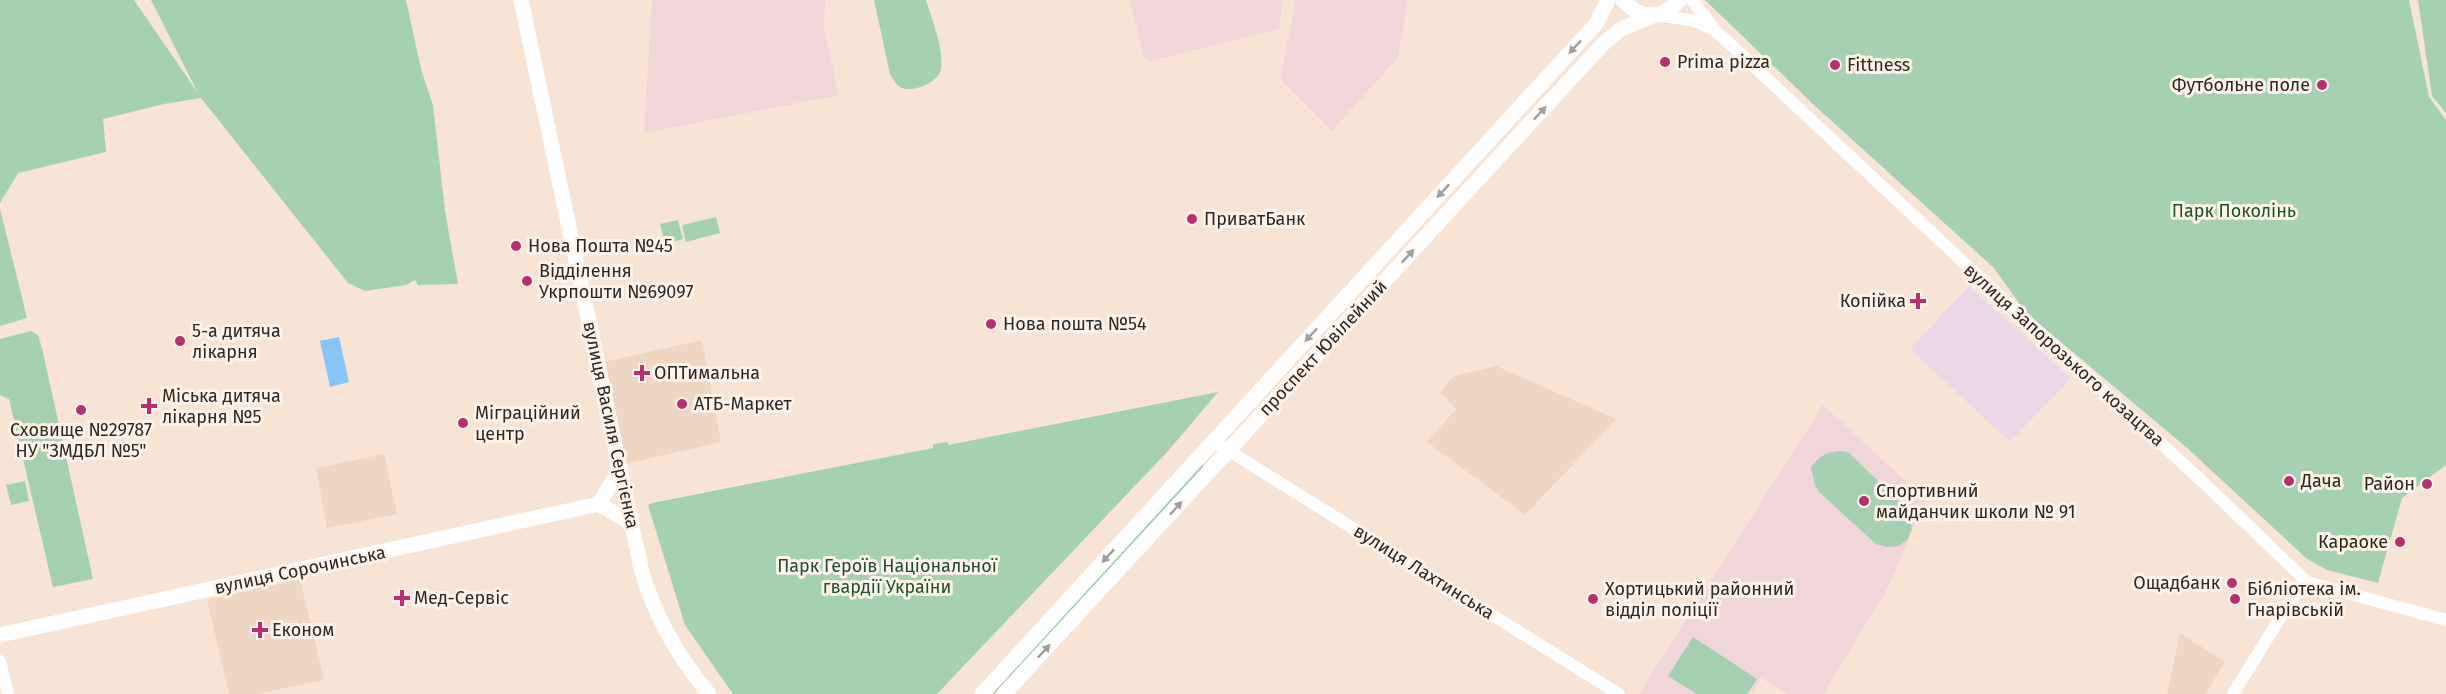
<svg xmlns="http://www.w3.org/2000/svg" width="2446" height="694" viewBox="0 0 2446 694" font-family="'Fira Sans',sans-serif">
<style>
.built{fill:#efd6c3}
.education{fill:#f1d6d9}
.medical{fill:#ead7e8}
.green{fill:#a5d0b2}
.water{fill:#87c5f9}
.lines{fill:none;stroke-linecap:round;stroke-linejoin:round}
.minor{stroke:#fff;stroke-width:12}
.major{stroke:#fff;stroke-width:15}
.oneway{fill:#a19e9c}
.poi-dot{fill:#b72f6f;stroke:#fef3ea;stroke-width:2}
.labels{text-anchor:middle;dominant-baseline:central;stroke-width:6;stroke-linejoin:round;paint-order:stroke}
.poi-label{font-size:18px;fill:#2e2722;stroke:#fef3ea;text-anchor:start}
.park-label{font-size:18px;fill:#1b5031;stroke:#fef3ea}
.street-label{font-size:18px;fill:#2e2722;stroke:#fef3ea}
</style>
<rect width="100%" height="100%" fill="#f7e4d5"/>
<!-- built -->
<g class="built">
<path d="M702 340 721 442 625 464 604 362Z"/>
<path d="M1496 366 1616 419 1525 515 1427 442 1456 409 1440 392 1454 376Z"/>
<path d="M384 454 397 514 327 528 316 468Z"/>
<path d="M300 579 324 680 256 694H229L207 600Z"/>
<path d="M2180 633 2225 662 2205 694H2167Z"/>
</g>
<!-- education -->
<g class="education">
<path d="M652 0H825L824 30 839 95 644 133Z"/>
<path d="M1130 0H1283L1279 29 1150 61 1144 57Z"/>
<path d="M1296 0H1408L1398 57 1332 131 1280 79Z"/>
<path d="M1823 405 1925 499 1888 588 1823 694H1787L1761 678 1751 694H1639Z"/>
</g>
<!-- medical -->
<path class="medical" d="M1969 286 2071 378 2010 442 1910 349Z"/>
<!-- green -->
<g class="green">
<path d="M0 0H134L198 93 151 0H406L422 73 433 105 445 211 458 284 418 285 415 280 406 285 365 291 348 283 201 98 164 104 103 119 106 152 18 173 0 203Z"/>
<path d="M874 0H926C932 21 944 47 941 69 939 82 913 93 902 88 896 85 893 79 890 74Z"/>
<path d="M1705 0H2409L2429 97 2446 120V465L2402 498 2378 583 2327 570 2306 558 2186 447 2026 313 1994 268 1814 105Z"/>
<path d="M2418 0H2446V113L2432 96Z"/>
<path d="M0 209 27 318 0 326Z"/>
<path d="M716 217 720 233 686 242 682 225Z"/>
<path d="M678 220 683 239 665 244 660 224Z"/>
<path d="M31 331 38 335 42 348 93 579 53 587 9 399 0 395V339Z"/>
<path d="M1218 392 1168 451 937 694H733L685 625 648 505 652 503 933 448V444L948 442V445Z"/>
<path d="M1840 451 1848 452 1908 510 1912 528 1908 539 1899 546 1887 547 1876 544 1819 492 1815 485 1811 467C1820 456 1826 452 1840 451Z"/>
<path d="M1201 464 1205 467 994 694H989Z"/>
<path d="M25 481 29 501 11 505 6 485Z"/>
<path d="M1693 637 1757 679 1747 694H1697L1668 676Z"/>
</g>
<!-- water -->
<path class="water" d="M339 337 349 382 330 387 320 341Z"/>
<g class="lines">
<!-- minor -->
<g class="minor">
<path d="M1692 0 1716 31 1976 274 2204 483 2307 582 2446 620"/>
<path d="M1658 15 1695 21 1712 29"/>
<path d="M1213 441 1619 694"/>
<path d="M0 661 8 694"/>
<path d="M2233 694 2288 605 2307 582"/>
</g>
<!-- major -->
<g class="major">
<path d="M521 0 641 568C654 615 678 657 709 694"/>
<path d="M1623 0C1642 21 1661 19 1680 0"/>
<path d="M599 504 619 470"/>
<path d="M599 504 631 523"/>
<path d="M0 635 599 504"/>
<path d="M982 694 1596 24 1608 0"/>
<path d="M1004 694 1603 44 1621 29 1652 16"/>
</g>
</g>
<!-- one-way arrows -->
<defs><path id="oneway-solid" d="M-6-.8H1V-3.2L6.5 0L1 3.2V.8H-6Z" transform="scale(1.5)"/></defs>
<g class="oneway">
<use href="#oneway-solid" transform="translate(1575 47) rotate(133)"/>
<use href="#oneway-solid" transform="translate(1540 113) rotate(-47)"/>
<use href="#oneway-solid" transform="translate(1443 191) rotate(133)"/>
<use href="#oneway-solid" transform="translate(1408 256) rotate(-47)"/>
<use href="#oneway-solid" transform="translate(1311 335) rotate(133)"/>
<use href="#oneway-solid" transform="translate(1176 508) rotate(-48)"/>
<use href="#oneway-solid" transform="translate(1108 556) rotate(133)"/>
<use href="#oneway-solid" transform="translate(1044 651) rotate(-47)"/>
</g>
<!-- markers -->
<g class="poi-dot">
<circle cx="1665" cy="62" r="6"/>
<circle cx="1835" cy="65" r="6"/>
<circle cx="2322" cy="85" r="6"/>
<circle cx="1192" cy="219" r="6"/>
<circle cx="516" cy="246" r="6"/>
<circle cx="527" cy="281" r="6"/>
<path d="M1915 292h6v6h6v6h-6v6h-6v-6h-6v-6h6z"/>
<circle cx="991" cy="324" r="6"/>
<circle cx="180" cy="341" r="6"/>
<path d="M639 364h6v6h6v6h-6v6h-6v-6h-6v-6h6z"/>
<circle cx="682" cy="404" r="6"/>
<path d="M146 397h6v6h6v6h-6v6h-6v-6h-6v-6h6z"/>
<circle cx="81" cy="410" r="6"/>
<circle cx="463" cy="423" r="6"/>
<circle cx="2289" cy="481" r="6"/>
<circle cx="2427" cy="484" r="6"/>
<circle cx="1864" cy="501" r="6"/>
<circle cx="2400" cy="542" r="6"/>
<circle cx="2232" cy="583" r="6"/>
<path d="M399 589h6v6h6v6h-6v6h-6v-6h-6v-6h6z"/>
<circle cx="1593" cy="599" r="6"/>
<circle cx="2235" cy="599" r="6"/>
<path d="M257 621h6v6h6v6h-6v6h-6v-6h-6v-6h6z"/>
</g>
<g class="labels">
<!-- poi labels -->
<g class="poi-label">
<text x="1677" y="62">Prima pizza</text>
<text x="1847" y="65">Fittness</text>
<text x="2310" y="85" text-anchor="end">Футбольне поле</text>
<text x="1204" y="219">ПриватБанк</text>
<text x="528" y="246">Нова Пошта №45</text>
<text x="539" y="271">Відділення<tspan x="539" dy="21">Укрпошти №69097</tspan></text>
<text x="1906" y="301" text-anchor="end">Копійка</text>
<text x="1003" y="324">Нова пошта №54</text>
<text x="192" y="331">5-а дитяча<tspan x="192" dy="21">лікарня</tspan></text>
<text x="654" y="373">ОПТимальна</text>
<text x="162" y="396">Міська дитяча<tspan x="162" dy="21">лікарня №5</tspan></text>
<text x="694" y="404">АТБ-Маркет</text>
<text x="475" y="413">Міграційний<tspan x="475" dy="21">центр</tspan></text>
<text x="81" y="430" text-anchor="middle">Сховище №29787<tspan x="81" dy="21">НУ "ЗМДБЛ №5"</tspan></text>
<text x="2301" y="481">Дача</text>
<text x="2415" y="484" text-anchor="end">Район</text>
<text x="1876" y="491">Спортивний<tspan x="1876" dy="21">майданчик школи № 91</tspan></text>
<text x="2388" y="542" text-anchor="end">Караоке</text>
<text x="2220" y="583" text-anchor="end">Ощадбанк</text>
<text x="1605" y="589">Хортицький районний<tspan x="1605" dy="21">відділ поліції</tspan></text>
<text x="2247" y="589">Бібліотека ім.<tspan x="2247" dy="21">Гнарівській</tspan></text>
<text x="414" y="598">Мед-Сервіс</text>
<text x="272" y="630">Економ</text>
</g>
<!-- park labels -->
<g class="park-label">
<text x="2234" y="211">Парк Поколінь</text>
<text x="887" y="566">Парк Героїв Національної<tspan x="887" dy="21">гвардії України</tspan></text>
</g>
<!-- street labels -->
<g class="street-label">
<text transform="translate(1323 348) rotate(-47)">проспект Ювілейний</text>
<text transform="translate(2064 355) rotate(42)">вулиця Запорозького козацтва</text>
<text transform="translate(611 425) rotate(78)">вулиця Василя Сергієнка</text>
<text transform="translate(300 570) rotate(-12)">вулиця Сорочинська</text>
<text transform="translate(1424 572) rotate(32)">вулиця Лахтинська</text>
</g>
</g>
</svg>
